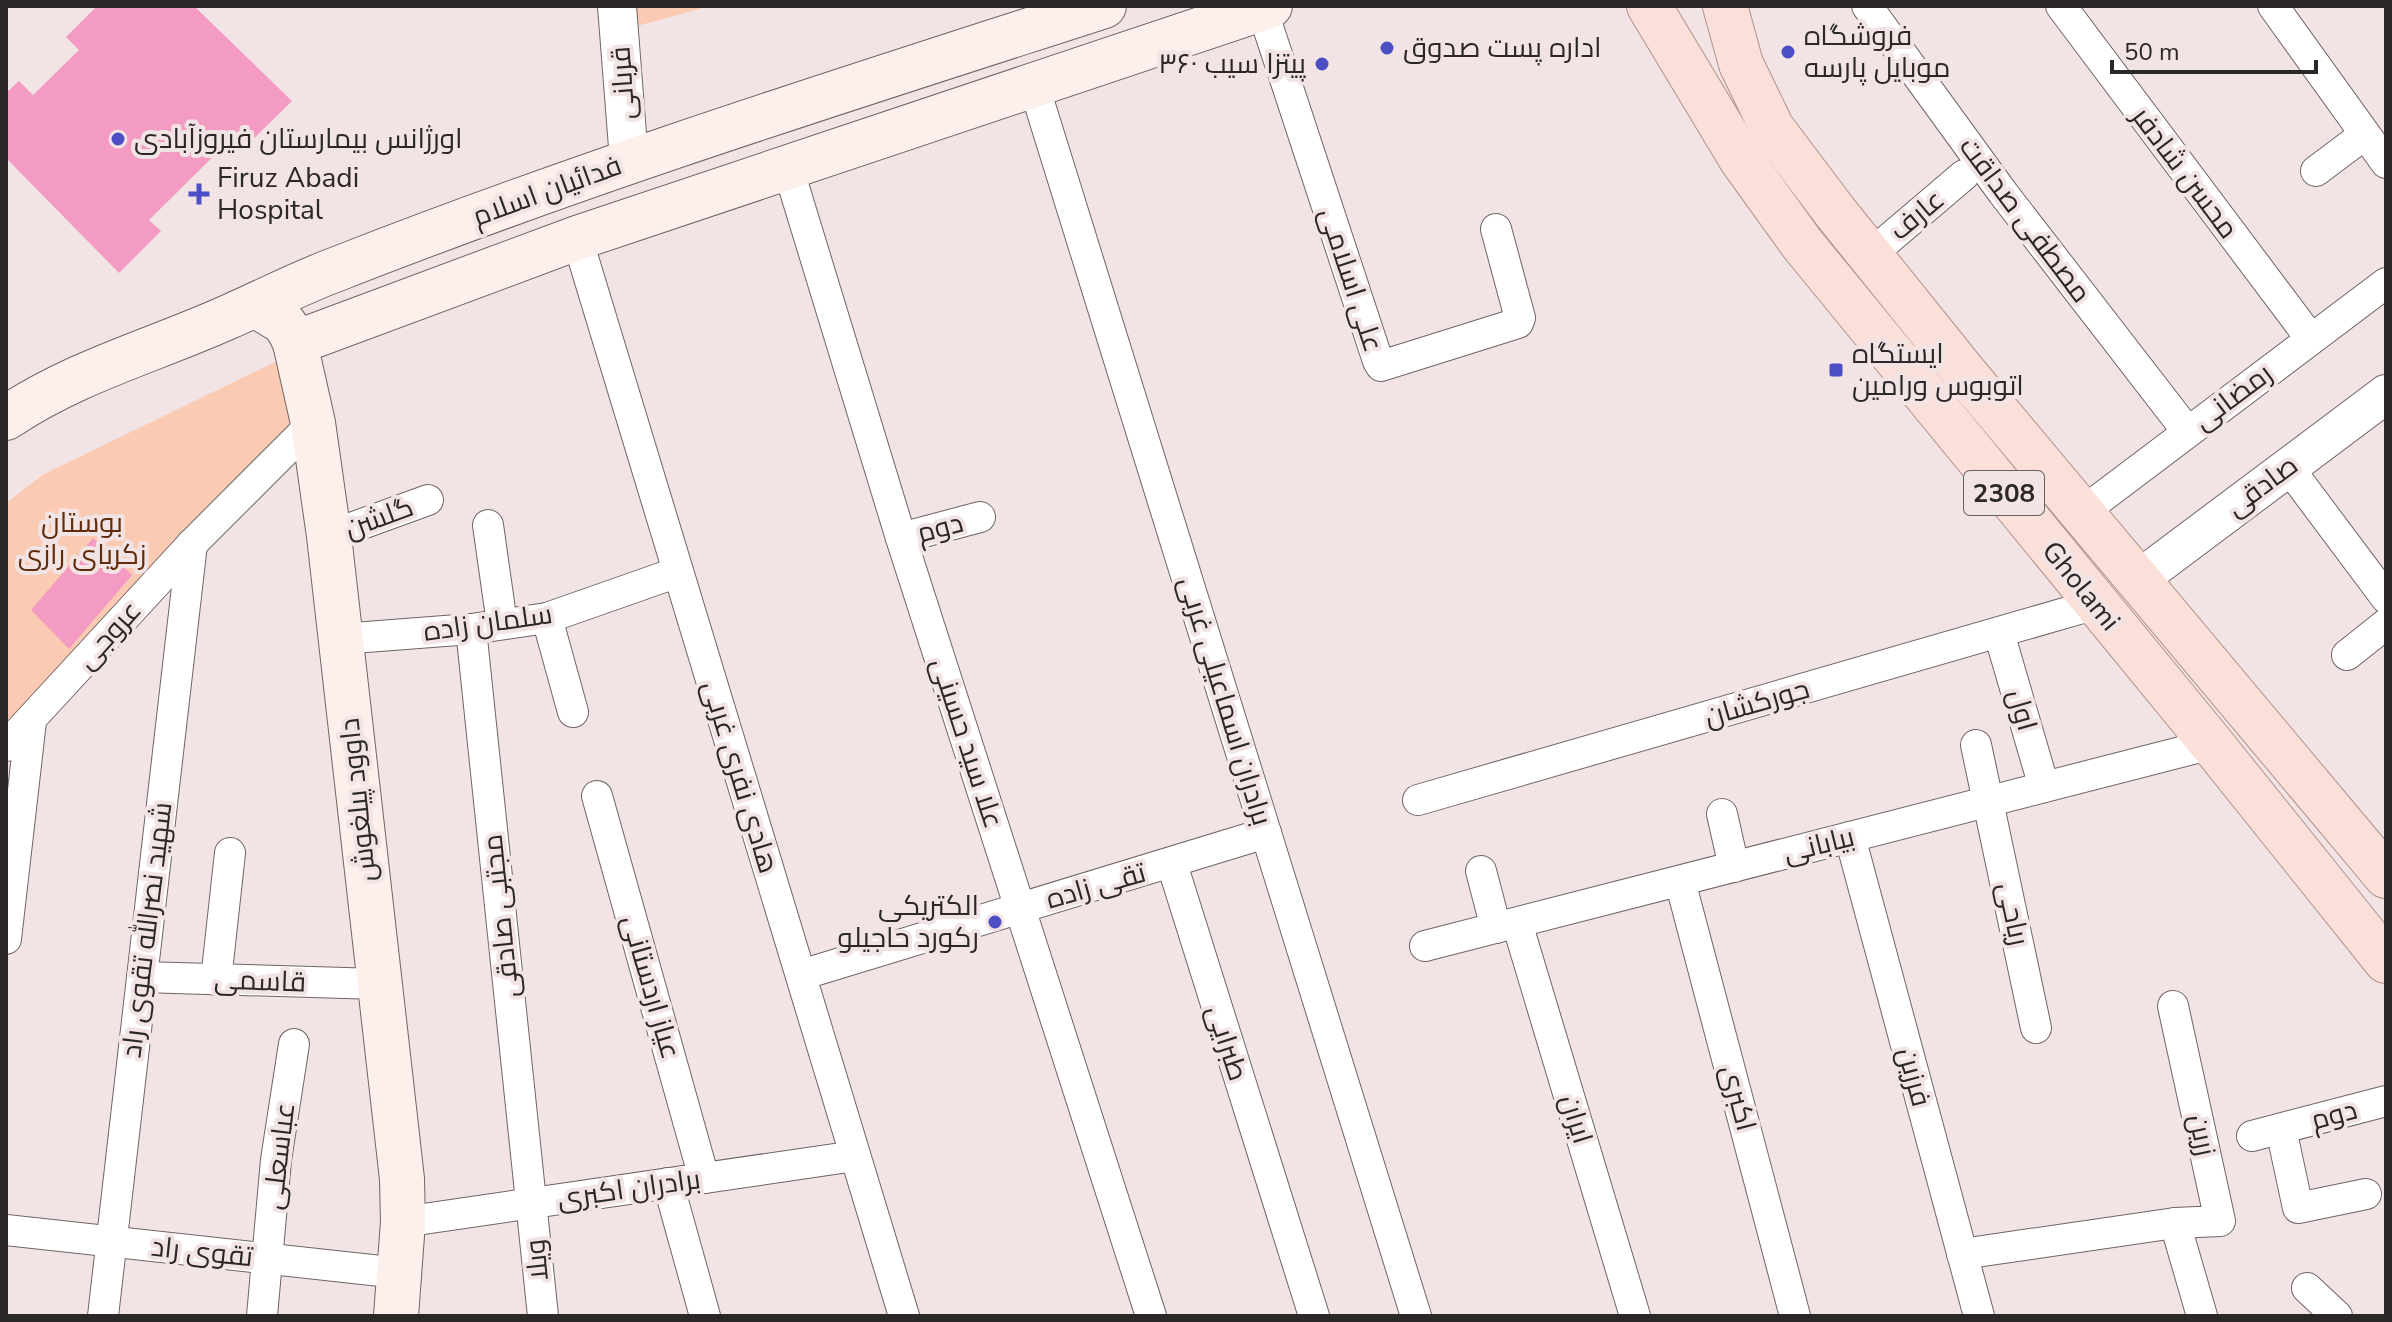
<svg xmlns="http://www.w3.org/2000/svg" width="2392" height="1322" viewBox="0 0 2392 1322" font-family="'Nunito Sans',Cairo,sans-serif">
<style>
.green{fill:#facab2}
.building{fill:#f39bc2}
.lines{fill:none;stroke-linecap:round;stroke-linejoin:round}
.minor-casing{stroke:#706465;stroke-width:32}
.tertiary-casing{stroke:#706465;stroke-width:40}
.secondary-casing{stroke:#706465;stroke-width:46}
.primary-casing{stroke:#b2918b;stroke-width:46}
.minor{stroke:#fff;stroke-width:30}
.tertiary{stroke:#fff;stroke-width:38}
.secondary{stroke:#fdefec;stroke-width:44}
.primary{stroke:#fbdfd9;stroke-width:44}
.poi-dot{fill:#4b4ec4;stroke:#f2e4e5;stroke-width:3}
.labels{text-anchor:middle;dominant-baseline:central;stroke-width:8;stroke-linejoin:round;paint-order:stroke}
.shield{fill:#f2e4e5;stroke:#686061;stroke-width:2}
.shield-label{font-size:26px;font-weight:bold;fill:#2d2828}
.poi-label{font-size:28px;fill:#2d2828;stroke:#f2e4e5;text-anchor:start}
.street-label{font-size:28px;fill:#2d2828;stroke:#f2e4e5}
.park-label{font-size:28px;fill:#602c0b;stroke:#f2e4e5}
</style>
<rect width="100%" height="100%" fill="#f2e4e5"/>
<!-- green -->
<g class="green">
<path d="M636 6H710L637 26Z"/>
<path d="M279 360 293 433 6 726V503L44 474Z"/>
</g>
<!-- building -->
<g class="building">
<path d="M97 6H194L292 101 247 145 236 134 149 220 161 231 119 273 6 158V93L19 81 33 95 79 50 66 37Z"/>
<path d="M93 538 132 575 69 649 31 610Z"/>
</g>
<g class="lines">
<defs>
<g id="minor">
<path d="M1867 6 2003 193 2187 431"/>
<path d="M2061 6 2311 339"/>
<path d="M2273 6 2386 163"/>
<path d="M1262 9 1378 361 1381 366 1518 323 1520 318 1496 229"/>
<path d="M1034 86 1416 1316"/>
<path d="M788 168 901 538 1151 1316"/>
<path d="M2316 171 2364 135"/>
<path d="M577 238 904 1316"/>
<path d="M1870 255 1964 175"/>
<path d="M2288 467 2386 598"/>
<path d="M2081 513 2386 283"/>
<path d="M488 525 502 624"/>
<path d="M329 536 428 500"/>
<path d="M901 538 980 517"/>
<path d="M547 618 573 712"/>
<path d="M471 629 543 1316"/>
<path d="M1999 633 2044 787"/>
<path d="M340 639 471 629 547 618 678 572"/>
<path d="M2347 655 2386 624"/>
<path d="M1976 745 2036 1028"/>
<path d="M6 746 192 544 313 423"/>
<path d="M597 796 704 1178"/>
<path d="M1418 800 2096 604"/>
<path d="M1722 814 1734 867"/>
<path d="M1850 837 1979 1316"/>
<path d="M1172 864 1314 1316"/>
<path d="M1481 871 1496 928"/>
<path d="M1680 881 1795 1316"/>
<path d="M1517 923 1635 1316"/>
<path d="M6 939 31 721"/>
<path d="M1425 946 2212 744"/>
<path d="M801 975 1266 833"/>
<path d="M142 977 378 984"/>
<path d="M216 980 230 853"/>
<path d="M2281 1129 2298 1208 2366 1194"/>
<path d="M2252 1136 2386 1101"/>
<path d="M668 1183 705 1316"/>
<path d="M403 1222 855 1156"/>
<path d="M2175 1223 2202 1316"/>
<path d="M6 1230 399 1273"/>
<path d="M1962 1254 2175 1223 2220 1221 2173 1006"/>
<path d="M2307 1288 2337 1316"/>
<path d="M103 1316 192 544"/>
<path d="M262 1316 276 1160 294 1044"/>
</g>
<g id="tertiary">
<path d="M617 6 629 160"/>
<path d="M2139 579 2386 394"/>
</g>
<g id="secondary">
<path d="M255 305 283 322 290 332 295 343 313 423 329 536 402 1179 403 1222 396 1316"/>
<path d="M295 343 577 238 1270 6"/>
<path d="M6 418C74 372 152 351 226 318 263 302 299 283 337 269 589 170 847 89 1104 6"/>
</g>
<g id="primary">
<path d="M1649 6 1741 159 1803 245 2212 744 2386 961"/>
<path d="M1725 6 1741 64 1772 128 1836 213 1963 371 2386 876"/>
</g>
</defs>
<!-- minor casing -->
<use href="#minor" class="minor-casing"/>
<!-- tertiary casing -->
<use href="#tertiary" class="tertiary-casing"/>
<!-- secondary casing -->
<use href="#secondary" class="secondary-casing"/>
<!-- primary casing -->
<use href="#primary" class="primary-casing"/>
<!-- minor -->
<use href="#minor" class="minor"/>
<!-- tertiary -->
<use href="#tertiary" class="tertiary"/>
<!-- secondary -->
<use href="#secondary" class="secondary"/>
<!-- primary -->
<use href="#primary" class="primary"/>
</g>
<!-- markers -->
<g class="poi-dot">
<circle cx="1387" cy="48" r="8"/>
<circle cx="1788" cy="52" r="8"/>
<circle cx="1322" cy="64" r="8"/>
<circle cx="118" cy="139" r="8"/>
<path d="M195 182h8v8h8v8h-8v8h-8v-8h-8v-8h8z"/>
<rect x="1828" y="362" width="16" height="16" rx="4"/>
<circle cx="995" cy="922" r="8"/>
</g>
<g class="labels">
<!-- shield labels -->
<rect class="shield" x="1964" y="471" width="80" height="44" rx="6"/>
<g class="shield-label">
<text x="2004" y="493">2308</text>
</g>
<!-- poi labels -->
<g class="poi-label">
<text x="1804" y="36">فروشگاه<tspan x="1804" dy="32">موبایل پارسه</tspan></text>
<text x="1403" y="48">اداره پست صدوق</text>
<text x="1306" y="64" text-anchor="end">پیتزا سیب ۳۶۰</text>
<text x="134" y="139">اورژانس بیمارستان فیروزآبادی</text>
<text x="217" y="178">Firuz Abadi<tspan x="217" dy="32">Hospital</tspan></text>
<text x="1852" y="354">ایستگاه<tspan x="1852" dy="32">اتوبوس ورامین</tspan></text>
<text x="979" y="906" text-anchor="end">الکتریکی<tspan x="979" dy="32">رکورد حاجیلو</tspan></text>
</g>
<!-- street labels -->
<g class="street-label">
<text transform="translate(623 83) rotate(-94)">قربانی</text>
<text transform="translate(2185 173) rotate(53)">محسن شادفر</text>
<text transform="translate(547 191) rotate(-20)">فدائیان اسلام</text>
<text transform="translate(1917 215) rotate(-40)">عارف</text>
<text transform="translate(2025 220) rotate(53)">مصطفی صداقت</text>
<text transform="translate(1351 280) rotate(72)">علی اسلامی</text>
<text transform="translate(2233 397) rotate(-37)">رمضانی</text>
<text transform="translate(2262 486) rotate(-37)">صادقی</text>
<text transform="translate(379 518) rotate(-20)">گلشن</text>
<text transform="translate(940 528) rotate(-15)">دوم</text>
<text transform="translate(2081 586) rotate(51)">Gholami</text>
<text transform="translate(488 623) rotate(-8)">سلمان زاده</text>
<text transform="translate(109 635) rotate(-48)">عروجی</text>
<text transform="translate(1225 701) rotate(73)">برادران اسماعیلی غربی</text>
<text transform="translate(1757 703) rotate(-16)">جورکشان</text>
<text transform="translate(2022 710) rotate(74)">اول</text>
<text transform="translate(967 743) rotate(72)">علا سید حسینی</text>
<text transform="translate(740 777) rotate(73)">هادی نفری غربی</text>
<text transform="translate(358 800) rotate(-96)">داوود پیلغوش</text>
<text transform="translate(1819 845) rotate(-14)">بیابانی</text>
<text transform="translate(1096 886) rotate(-16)">تقی زاده</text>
<text transform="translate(2013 914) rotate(78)">ریاحی</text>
<text transform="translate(501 916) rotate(-96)">مجتبی صادقی</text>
<text transform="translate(147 930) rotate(-83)">شهید نصرالله تقوی راد</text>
<text transform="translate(260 981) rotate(2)">قاسمی</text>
<text transform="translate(651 987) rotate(74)">عیاز اردستانی</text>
<text transform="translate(1227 1043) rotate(72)">طبرایی</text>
<text transform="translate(1914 1077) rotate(75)">فرزین</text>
<text transform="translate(1738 1098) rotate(75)">اکبری</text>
<text transform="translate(2334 1115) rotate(-15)">دوم</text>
<text transform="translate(1576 1119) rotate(73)">ایران</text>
<text transform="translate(2202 1135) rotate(78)">زرین</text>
<text transform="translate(279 1156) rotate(-83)">عباسعلی</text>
<text transform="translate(629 1189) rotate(-8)">برادران اکبری</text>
<text transform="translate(202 1252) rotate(6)">تقوی راد</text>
<text transform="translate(537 1260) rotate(-96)">ویلا</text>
</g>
<!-- park labels -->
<g class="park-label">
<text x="82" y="523">بوستان<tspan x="82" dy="32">زکریای رازی</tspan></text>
</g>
</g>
<!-- border -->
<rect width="2392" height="1322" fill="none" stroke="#2d2828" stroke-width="16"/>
<!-- scale -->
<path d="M2112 60v12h204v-12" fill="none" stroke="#2d2828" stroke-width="4"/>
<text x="2124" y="60" font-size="24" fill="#2d2828" stroke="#f2e4e5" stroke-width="6" paint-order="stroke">50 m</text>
</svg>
